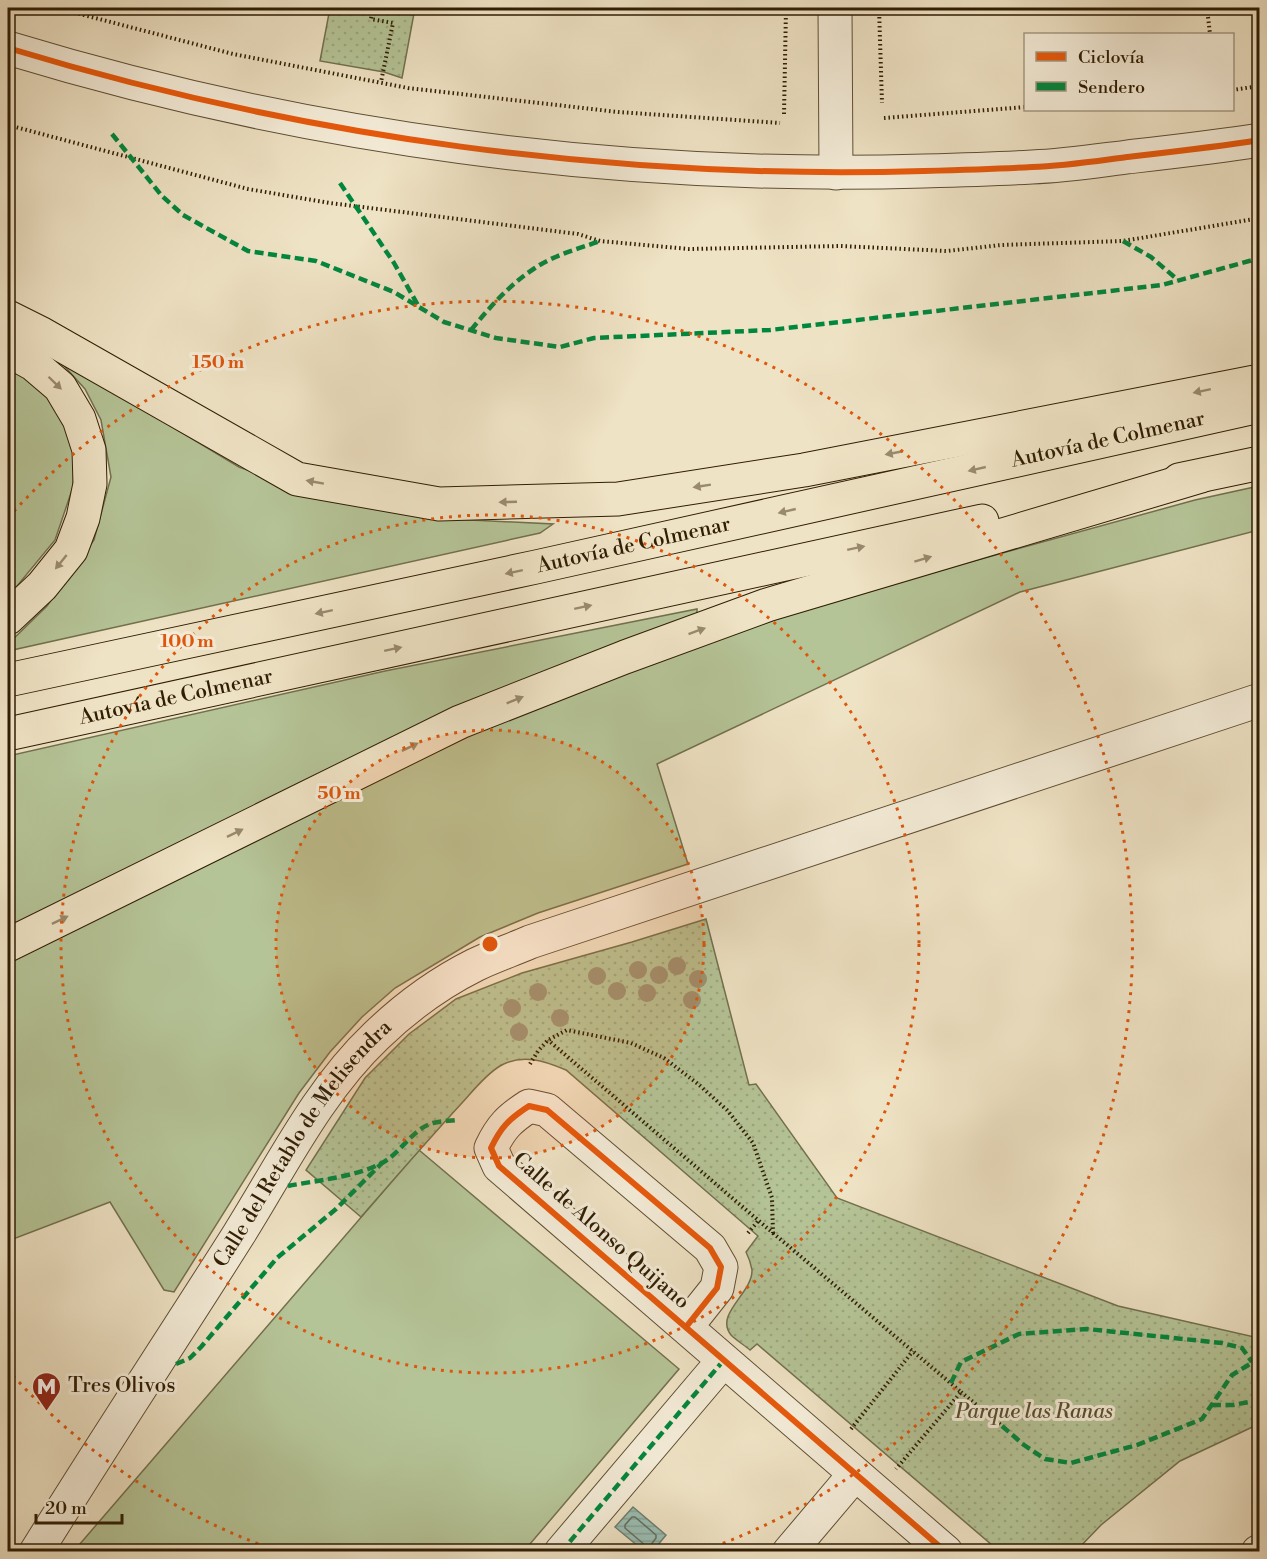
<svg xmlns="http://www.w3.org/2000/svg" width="1267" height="1559" viewBox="0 0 1267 1559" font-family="'Libre Bodoni',serif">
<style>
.grass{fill:#b5c497;stroke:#72704e;stroke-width:1.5}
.park{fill:url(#park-dots);stroke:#72704e;stroke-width:1.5}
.water{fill:url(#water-rules);stroke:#6f7e6e;stroke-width:1.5}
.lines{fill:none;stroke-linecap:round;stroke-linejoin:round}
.shore{stroke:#646e5c;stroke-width:1.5}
.minor-casing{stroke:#5f4e34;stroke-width:35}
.highway-casing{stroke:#2f1d04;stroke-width:35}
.path{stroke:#2f1d04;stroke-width:4;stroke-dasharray:1.5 3;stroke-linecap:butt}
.minor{stroke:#f5edd9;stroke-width:33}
.highway{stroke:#efe3c5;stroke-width:33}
.quiet{stroke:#00873e;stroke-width:4.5;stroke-dasharray:9 4.5;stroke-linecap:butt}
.cycleway-casing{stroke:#f5edd9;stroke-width:10}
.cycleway{stroke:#e8590c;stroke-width:6}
.tree{fill:#9b9273}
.oneway{fill:#998a6e}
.ring{fill:none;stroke:#df560c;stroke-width:3;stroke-dasharray:3 6}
.labels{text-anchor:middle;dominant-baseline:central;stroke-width:6;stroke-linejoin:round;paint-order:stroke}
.street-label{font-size:21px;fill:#2f1d04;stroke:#f5edd9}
.poi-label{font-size:21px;fill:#2f1d04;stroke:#f5edd9;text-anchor:start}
.park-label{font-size:21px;font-style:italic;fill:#574f30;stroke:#f5edd9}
.centre{fill:#df560c;stroke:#f5edd9;stroke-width:3}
.ring-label{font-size:18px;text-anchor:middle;font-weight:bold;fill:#df560c;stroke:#f5edd9;stroke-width:6;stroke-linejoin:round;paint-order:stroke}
</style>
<defs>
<pattern id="park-dots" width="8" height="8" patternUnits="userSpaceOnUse" patternTransform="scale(1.5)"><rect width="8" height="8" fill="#b5c497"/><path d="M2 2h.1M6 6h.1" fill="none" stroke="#9ca880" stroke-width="1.8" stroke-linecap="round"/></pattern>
<pattern id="water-rules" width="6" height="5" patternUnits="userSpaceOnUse" patternTransform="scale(1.5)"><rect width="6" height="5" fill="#9abeb4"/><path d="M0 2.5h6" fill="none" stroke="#85a399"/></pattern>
</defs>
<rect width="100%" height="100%" fill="#efe3c5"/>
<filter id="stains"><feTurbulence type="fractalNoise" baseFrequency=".00333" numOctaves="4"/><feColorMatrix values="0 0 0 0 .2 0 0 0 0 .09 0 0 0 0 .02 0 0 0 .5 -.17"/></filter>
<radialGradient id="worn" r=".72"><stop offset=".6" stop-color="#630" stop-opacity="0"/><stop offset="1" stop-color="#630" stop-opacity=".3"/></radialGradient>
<!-- grass -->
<g class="grass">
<path d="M56 357 239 467 326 499 431 518 553 524 540 533 8 651V644L47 606 94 540 111 477 101 420 85 389Z"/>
<path d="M8 366 46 392 75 445 73 487 55 540 8 597Z"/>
<path d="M1259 486V530L1020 592 657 764 688 864 538 913 480 937 395 988 362 1017 330 1052 299 1093 174 1292 164 1290 110 1202 8 1241V962L413 762 544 701 828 601 1195 500Z"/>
<path d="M697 609V618L8 930V756L385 671Z"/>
<path d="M419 1150 679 1369 524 1551 73 1552Z"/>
</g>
<!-- park -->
<g class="park">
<path d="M330 8H415L402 78 384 72 320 61Z"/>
<path d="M706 919 749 1085 756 1084 837 1198 1118 1306 1259 1338V1424L1180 1461 1101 1525 1076 1551H999L757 1344 750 1350C744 1345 736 1340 731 1335 714 1314 753 1293 752 1270 751 1264 749 1258 746 1252L758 1236 566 1070C545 1061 522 1053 500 1066 485 1075 473 1091 461 1104 427 1141 394 1179 361 1217L306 1170 365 1078 409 1034 456 999 522 973 632 942Z"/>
</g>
<!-- water -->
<path class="water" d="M633 1507 666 1535 653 1551H644L615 1527Z"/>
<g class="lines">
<!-- shore -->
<path class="shore" d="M632 1517H635L656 1535V1538L650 1546H646L625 1528V1525Z"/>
<defs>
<g id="minor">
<path d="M835 8 836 173"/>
<path d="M8 48C304 138 614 180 924 171 960 170 996 169 1032 167 1064 166 1096 161 1127 157 1171 152 1216 147 1260 140"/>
<path d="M686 1327 717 1288 721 1267 710 1248 547 1110 529 1106C509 1119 501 1127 491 1148L499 1166 946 1552"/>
<path id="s1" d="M36 1552C102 1445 172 1340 239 1234 281 1167 318 1091 376 1036 405 1008 439 983 475 965 493 956 512 950 530 942L1260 700"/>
<path d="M561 1552 723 1361"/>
<path d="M789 1552 855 1474"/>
<path d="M1258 1552 1260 1551"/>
</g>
<g id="highway">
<path d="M8 317 42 334 297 479 439 504 618 499 804 470 1260 381"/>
<path d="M8 350 33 364 60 387 79 419 89 450 90 484 83 518 71 550 42 586 8 618"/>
<path d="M1179 480 1260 463"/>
<path id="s2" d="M8 680 536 567 1260 406"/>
<path id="s3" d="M8 734 982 521"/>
<path d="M8 945 460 722 625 657 767 605 1201 476"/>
</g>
</defs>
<!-- minor casing -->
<use href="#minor" class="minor-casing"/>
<!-- highway casing -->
<use href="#highway" class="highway-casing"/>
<!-- path -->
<g class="path">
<path d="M57 8 233 54 408 88 618 112 780 123"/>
<path d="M373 8 371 19 393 23 381 82"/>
<path d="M879 8 882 103"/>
<path d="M1207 8 1210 34"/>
<path d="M1232 90 1260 86"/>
<path d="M784 114 786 8"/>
<path d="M884 118 1026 107"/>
<path d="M8 125 248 189 330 203 578 234 600 241 689 249 841 246 947 251 1001 245 1123 241 1260 218"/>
<path d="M530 1064 538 1051 548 1040 567 1030 631 1043 664 1058 698 1084 727 1110 753 1143 772 1198 773 1233 548 1040"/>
<path d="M748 1233 759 1220"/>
<path d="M773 1233 961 1392 896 1469"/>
<path d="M961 1392 1002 1426"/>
<path d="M851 1429 913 1351"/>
</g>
<!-- minor -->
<use href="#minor" class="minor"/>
<!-- highway -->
<use href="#highway" class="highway"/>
<!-- quiet -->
<g class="quiet">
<path d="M112 134 162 196 183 215 248 251 316 261 394 292 444 322 496 338 560 347 594 338 770 330 1162 285 1260 258"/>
<path d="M340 183 394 263 419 307"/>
<path d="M1123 241 1151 257 1178 280"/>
<path d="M471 330C490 307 509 285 535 268 554 255 578 249 600 241"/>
<path d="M288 1186C319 1180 355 1177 382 1163 401 1153 412 1129 433 1123 440 1121 448 1121 456 1120"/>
<path d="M176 1364 190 1358 201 1347 277 1258 336 1209 382 1163"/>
<path d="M951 1383 961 1362 1019 1334 1087 1329 1222 1343 1242 1348 1252 1362"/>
<path d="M1212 1405H1233L1260 1400"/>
<path d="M1002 1426 1024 1445 1045 1459 1071 1463 1137 1445 1202 1419 1232 1375 1260 1358"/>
<path d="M561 1552 723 1361"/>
</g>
<defs>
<g id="cycleway">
<path d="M8 48C304 138 614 180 924 171 960 170 996 169 1032 167 1064 166 1096 161 1127 157 1171 152 1216 147 1260 140"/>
<path d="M686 1327 717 1288 721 1267 710 1248 547 1110 529 1106C509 1119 501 1127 491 1148L499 1166 946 1552"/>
</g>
</defs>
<!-- cycleway casing -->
<use href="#cycleway" class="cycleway-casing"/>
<!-- cycleway -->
<use href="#cycleway" class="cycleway"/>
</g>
<!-- trees -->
<g class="tree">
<circle cx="677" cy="966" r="9"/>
<circle cx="638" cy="970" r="9"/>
<circle cx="659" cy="975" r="9"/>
<circle cx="597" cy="976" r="9"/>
<circle cx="698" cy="979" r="9"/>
<circle cx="617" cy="991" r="9"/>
<circle cx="538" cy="992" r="9"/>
<circle cx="647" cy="993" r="9"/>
<circle cx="692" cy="1000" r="9"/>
<circle cx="512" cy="1008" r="9"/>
<circle cx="560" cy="1018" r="9"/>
<circle cx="519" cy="1032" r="9"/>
</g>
<!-- one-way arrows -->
<defs><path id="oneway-solid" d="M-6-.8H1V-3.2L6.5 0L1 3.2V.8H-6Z" transform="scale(1.5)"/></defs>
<g class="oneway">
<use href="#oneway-solid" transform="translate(55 383) rotate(44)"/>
<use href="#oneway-solid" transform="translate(1202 391) rotate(168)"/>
<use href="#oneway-solid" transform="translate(894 453) rotate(169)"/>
<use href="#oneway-solid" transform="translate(977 469) rotate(167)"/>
<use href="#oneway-solid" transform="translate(315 482) rotate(-170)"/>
<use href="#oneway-solid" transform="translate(702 486) rotate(171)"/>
<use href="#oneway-solid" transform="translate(508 502) rotate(178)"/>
<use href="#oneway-solid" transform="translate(787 511) rotate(167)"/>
<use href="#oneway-solid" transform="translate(856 548) rotate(-12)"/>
<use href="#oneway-solid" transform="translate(923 559) rotate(-17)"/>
<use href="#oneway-solid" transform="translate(61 562) rotate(129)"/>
<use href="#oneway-solid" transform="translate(514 572) rotate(168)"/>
<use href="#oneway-solid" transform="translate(583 607) rotate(-12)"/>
<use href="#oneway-solid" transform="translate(324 612) rotate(168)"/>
<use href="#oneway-solid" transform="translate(697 631) rotate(-20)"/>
<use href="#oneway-solid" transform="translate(393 649) rotate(-12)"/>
<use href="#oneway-solid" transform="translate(515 700) rotate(-22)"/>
<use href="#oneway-solid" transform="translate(410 747) rotate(-26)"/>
<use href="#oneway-solid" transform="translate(235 833) rotate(-26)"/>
<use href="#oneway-solid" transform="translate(60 920) rotate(-26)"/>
</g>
<!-- distance rings -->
<circle cx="490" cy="944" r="214" fill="#df560c" fill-opacity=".12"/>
<g class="ring">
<circle cx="490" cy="944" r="214"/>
<circle cx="490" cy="944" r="429"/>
<path d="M275 1550A643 643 0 0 1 8 1370M8 518A643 643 0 1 1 705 1550"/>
</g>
<!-- icons -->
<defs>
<symbol id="metro-pin" viewBox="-11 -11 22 30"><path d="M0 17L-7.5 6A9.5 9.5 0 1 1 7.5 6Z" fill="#8f2418" stroke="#f5edd9"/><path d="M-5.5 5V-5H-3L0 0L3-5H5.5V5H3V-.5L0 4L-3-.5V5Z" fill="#fff"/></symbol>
</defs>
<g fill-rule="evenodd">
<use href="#metro-pin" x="30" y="1370" width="33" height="45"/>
</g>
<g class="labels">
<!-- street labels -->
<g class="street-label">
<text stroke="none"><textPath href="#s2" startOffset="1126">Autovía de Colmenar</textPath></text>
<text stroke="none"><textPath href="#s2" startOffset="640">Autovía de Colmenar</textPath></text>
<text stroke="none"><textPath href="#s3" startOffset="172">Autovía de Colmenar</textPath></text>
<text stroke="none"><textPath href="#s1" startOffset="488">Calle del Retablo de Melisendra</textPath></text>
<text transform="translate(601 1231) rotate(41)">Calle de Alonso Quijano</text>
</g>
<!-- poi labels -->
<g class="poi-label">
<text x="68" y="1386">Tres Olivos</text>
</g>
<!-- park labels -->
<g class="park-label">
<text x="1034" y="1412">Parque las Ranas</text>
</g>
</g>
<circle cx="490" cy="944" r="9" class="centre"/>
<g class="ring-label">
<text x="218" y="368">150 m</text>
<text x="187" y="647">100 m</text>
<text x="339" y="799">50 m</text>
</g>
<!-- margin -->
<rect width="1267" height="1559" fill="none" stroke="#efe3c5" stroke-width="30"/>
<rect x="9" y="9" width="1249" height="1541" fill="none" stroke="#2f1d04" stroke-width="3"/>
<rect x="15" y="15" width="1237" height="1529" fill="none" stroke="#2f1d04" stroke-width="1.5"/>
<!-- legend -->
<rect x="1024" y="33" width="210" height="78" fill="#f5edd9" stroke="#a69a84" stroke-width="1.5"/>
<rect x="1036" y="52" width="30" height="9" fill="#e8590c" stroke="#a69a84" stroke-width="1.5"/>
<text x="1078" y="63" font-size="18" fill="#2f1d04">Ciclovía</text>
<rect x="1036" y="82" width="30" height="9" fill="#00873e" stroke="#a69a84" stroke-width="1.5"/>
<text x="1078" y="93" font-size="18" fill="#2f1d04">Sendero</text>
<!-- scale -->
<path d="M36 1514v9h86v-9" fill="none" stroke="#2f1d04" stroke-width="3"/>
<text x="45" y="1514" font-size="18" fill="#2f1d04" stroke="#f5edd9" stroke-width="4.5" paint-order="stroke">20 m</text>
<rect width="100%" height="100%" filter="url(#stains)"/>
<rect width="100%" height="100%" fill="url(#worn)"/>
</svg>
